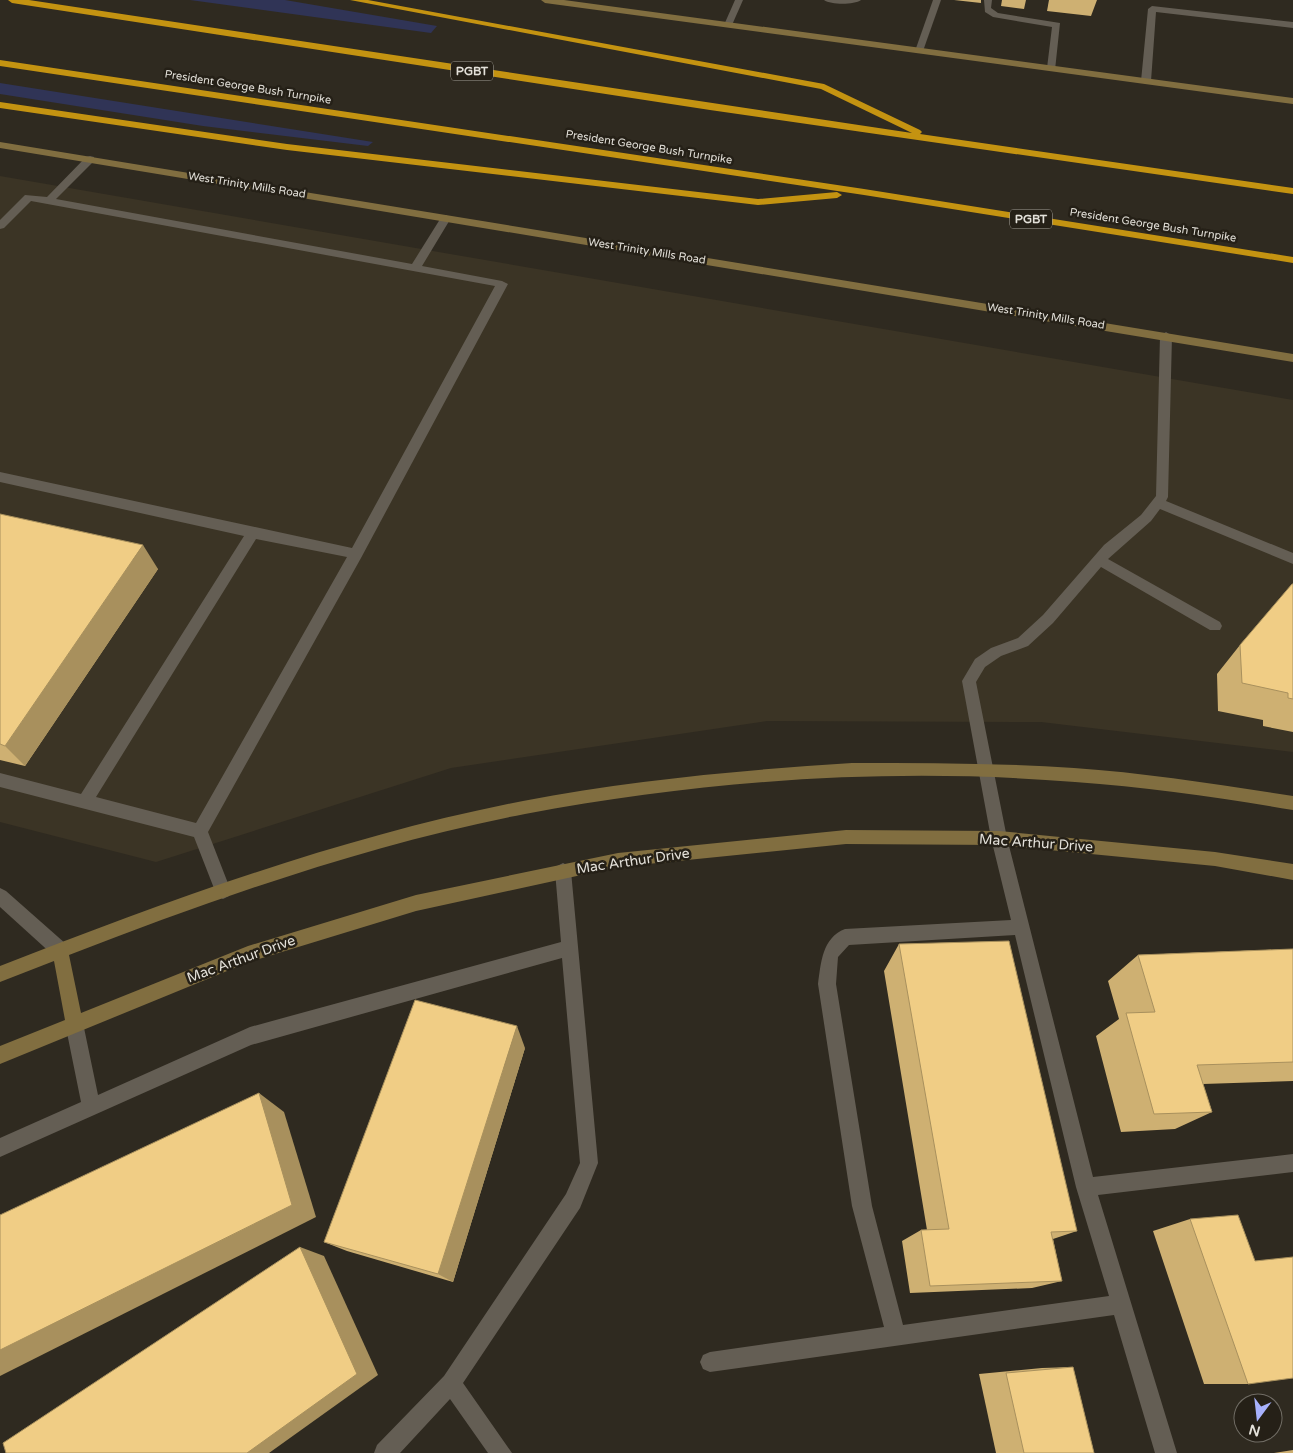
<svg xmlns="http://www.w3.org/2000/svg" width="1293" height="1453" viewBox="0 0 1293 1453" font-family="'Varela Round',sans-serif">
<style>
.built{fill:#3b3425}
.green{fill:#303456}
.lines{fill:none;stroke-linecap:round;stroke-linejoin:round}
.lane{fill:#645e54;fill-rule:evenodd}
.secondary{fill:#816e40;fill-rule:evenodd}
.highway{fill:#c49311;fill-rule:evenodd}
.wall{fill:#ceb072}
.shaded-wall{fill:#a8905d}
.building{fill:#f0cd85;stroke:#a8905d}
.labels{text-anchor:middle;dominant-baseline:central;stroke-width:5;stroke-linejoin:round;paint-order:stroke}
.far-street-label{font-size:11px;fill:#e3e0d9;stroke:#252017}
.shield{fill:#252017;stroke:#aaa69f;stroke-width:1}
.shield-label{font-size:12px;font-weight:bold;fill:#e3e0d9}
.street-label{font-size:14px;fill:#e3e0d9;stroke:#252017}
</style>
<rect width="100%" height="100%" fill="#2f2a20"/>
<!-- built -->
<path class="built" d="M0 176 1293 400V752L1041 722 767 721 451 768 156 862 0 822Z"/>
<!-- green -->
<g class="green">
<path d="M190 0H285L437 26 431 33Z"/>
<path d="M0 83 373 142 368 146 203 126 0 94Z"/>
</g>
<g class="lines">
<!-- lane -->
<g class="lane">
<path d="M735 0H743L732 25 725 27 724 25Z"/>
<path d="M824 0H861C854 5 831 5 824 0Z"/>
<path d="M933 0H941L923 51 916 53 915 51Z"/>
<path d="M984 0H992L991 8 998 13 1060 23 1055 70 1047 68 1052 27 993 17 985 12Z"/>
<path d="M1152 6 1293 22V28L1156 12 1151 81 1146 84 1141 81 1148 9Z"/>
<path d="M90 156 94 157V161L56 199 412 264 442 216 446 215 451 218 422 266 502 281 508 284 361 558 208 832 231 891 229 896 223 899 217 896 194 837 0 787V773L81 794 244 536 0 482V472L352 548 495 286 31 201 4 228 0 229V220L25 195 47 197 86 157ZM256 539 347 557 196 823 96 797Z"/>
<path d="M1166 332 1172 336 1168 497 1166 501 1293 553V564L1160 509 1151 521 1108 559 1220 622 1222 626 1220 630H1210L1101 567 1053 623 1028 646 1001 656 985 667 976 682 1007 838 1093 1177 1293 1154V1172L1098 1195 1177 1453H1155L1114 1315 710 1372 703 1369 700 1362 703 1355 710 1352 884 1327 852 1206 818 984C821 963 822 938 845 929L1011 920 991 838 962 681 975 659 991 648 1018 638 1043 615 1104 545 1141 515 1156 496 1160 336ZM1015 935 1076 1187 1109 1296 903 1325 872 1206 836 984 838 957 849 945Z"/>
<path d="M563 863 569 866 571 871 598 1163 580 1208 463 1383 512 1453H488L450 1399 400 1453H374L377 1445 444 1376 566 1194 580 1163 562 958 251 1045 0 1157V1138L81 1102 65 1023 68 1017 74 1014 80 1017 83 1023 98 1095 250 1027 561 942 555 871 557 866Z"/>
<path d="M0 888 6 891 66 944 69 950 66 956 60 958 54 956 0 907Z"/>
</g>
<!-- secondary -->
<g class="secondary">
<path d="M541 0H564L1293 98V104L545 3Z"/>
<path d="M0 142 1293 354V362L0 148Z"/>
<path d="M852 763C926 763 1000 763 1074 768 1147 773 1220 785 1293 796V810C1221 798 1148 787 1075 782 891 767 706 780 525 814 369 844 217 898 69 955L81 1013 248 946 416 895 618 853 846 830 999 831 1215 852 1293 864V880L1215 866 999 845 846 844 618 867 416 911 249 962 0 1064V1046L65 1020 54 961 0 982V966C169 900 343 836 523 801 632 780 742 770 852 763Z"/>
</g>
<!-- highway -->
<g class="highway">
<path d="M8 0H29L912 133 821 89 350 0H368L824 84 920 130 922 132 920 134 1293 188V194L710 110 12 3Z"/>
<path d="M0 60 864 189 1293 257V263L864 195 0 66Z"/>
<path d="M0 102 287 144 758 199 837 192 842 195 837 198 758 205 287 150 0 108Z"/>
</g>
</g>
<!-- wall -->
<g class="wall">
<path d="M954 0H981V3Z"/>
<path d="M1002 0H1026L1024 9 1001 6Z"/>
<path d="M1049 0H1097L1091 16 1047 11Z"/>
<path d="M0 514 158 569 25 766 0 760Z"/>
<path d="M1293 584V732L1263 726V720L1218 711 1217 674 1240 645Z"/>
<path d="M899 944 1077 1231 1053 1239 1062 1281 1032 1288 910 1293 902 1241 921 1230H927L884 971Z"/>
<path d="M1293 949V1081L1203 1084 1212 1112 1175 1129 1121 1132 1096 1036 1119 1019 1108 981 1138 955Z"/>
<path d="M525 1048 453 1282 347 1251 324 1242Z"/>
<path d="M1190 1219 1255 1261 1248 1384H1204L1153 1231Z"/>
<path d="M1073 1367 1094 1453H996L979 1374 1042 1368Z"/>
<path d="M1293 1450V1453H1274Z"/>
</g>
<!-- shaded-wall -->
<g class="shaded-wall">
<path d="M143 545 158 569 25 766 5 746Z"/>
<path d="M517 1026 525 1048 453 1282 438 1274Z"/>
<path d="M259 1093 284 1112 316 1217 0 1376V1350Z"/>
<path d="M300 1247 324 1256 378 1375 269 1453H247Z"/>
</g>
<!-- building -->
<g class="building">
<path d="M0 514 143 545 5 746 0 744Z"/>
<path d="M1292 584H1293V699L1288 698V693L1242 683 1240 645Z"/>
<path d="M1009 941 1077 1231 1051 1232 1062 1281 930 1286 921 1230 949 1229 899 944Z"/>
<path d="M1293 949V1062L1197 1065 1212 1112 1154 1114 1126 1013 1155 1012 1138 955Z"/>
<path d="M415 1000 517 1026 438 1274 324 1242Z"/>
<path d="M259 1093 292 1205 0 1350V1215Z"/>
<path d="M1238 1215 1255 1261 1293 1257V1378L1248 1384 1190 1219Z"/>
<path d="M300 1247 357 1374 247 1453H6L3 1443Z"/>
<path d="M1073 1367 1094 1453H1024L1006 1373Z"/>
</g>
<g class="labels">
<!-- far-street labels -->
<g class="far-street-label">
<text transform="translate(248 87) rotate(9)">President George Bush Turnpike</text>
<text transform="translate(649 147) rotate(9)">President George Bush Turnpike</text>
<text transform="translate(247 185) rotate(9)">West Trinity Mills Road</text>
<text transform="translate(1153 225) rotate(9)">President George Bush Turnpike</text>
<text transform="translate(647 251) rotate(9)">West Trinity Mills Road</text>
<text transform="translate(1046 316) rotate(9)">West Trinity Mills Road</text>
</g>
<!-- shield labels -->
<g class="shield">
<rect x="451" y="61.5" width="42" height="19" rx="4"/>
<rect x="1010" y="209.5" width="42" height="19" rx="4"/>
</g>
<g class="shield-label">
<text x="472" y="71">PGBT</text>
<text x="1031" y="219">PGBT</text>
</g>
<!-- street labels -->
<g class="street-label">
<text transform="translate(1036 843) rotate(4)">Mac Arthur Drive</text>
<text transform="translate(633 861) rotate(-8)">Mac Arthur Drive</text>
<text transform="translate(241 959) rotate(-20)">Mac Arthur Drive</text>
</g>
</g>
<!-- north arrow -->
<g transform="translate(1258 1418) rotate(195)"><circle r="24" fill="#252017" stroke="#716d65"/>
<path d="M0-4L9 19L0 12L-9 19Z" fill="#a7b1fc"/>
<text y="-8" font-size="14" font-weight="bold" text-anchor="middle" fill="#e3e0d9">N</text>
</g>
</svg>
